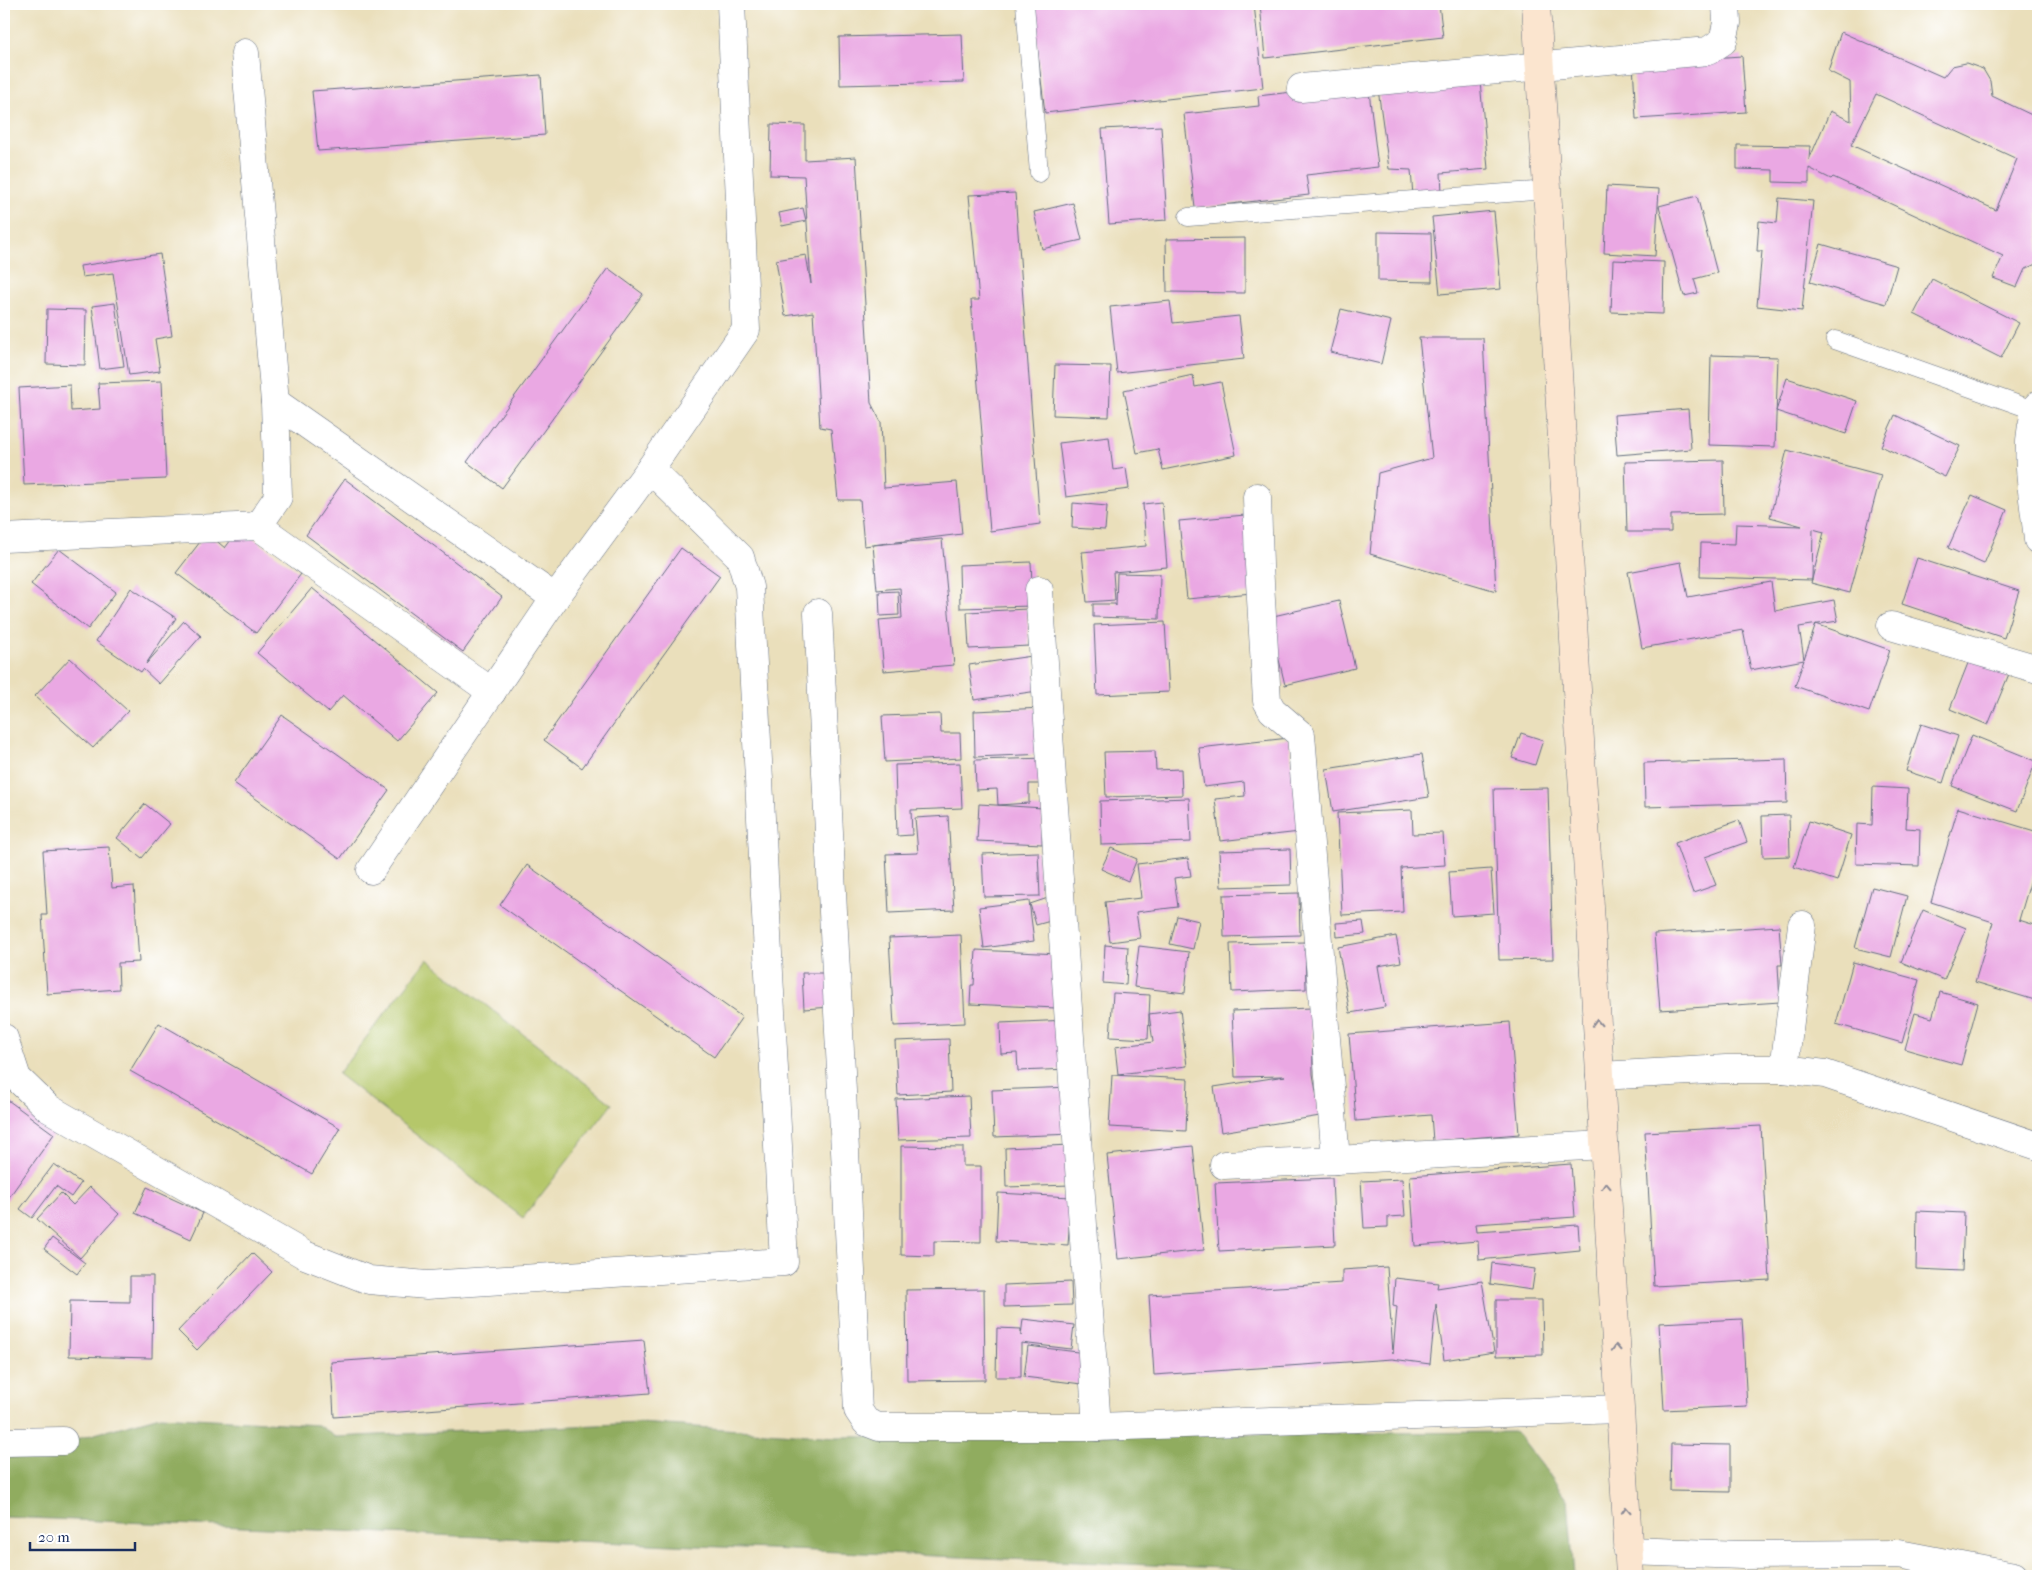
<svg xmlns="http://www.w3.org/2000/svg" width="2042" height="1580" viewBox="0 0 2042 1580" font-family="'IM FELL French Canon',serif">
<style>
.green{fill:#b5c76a;stroke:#687b64}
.forest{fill:#90ac5e;stroke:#566e5e}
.building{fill:#eaa8e3;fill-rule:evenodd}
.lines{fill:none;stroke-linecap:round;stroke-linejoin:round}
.lane-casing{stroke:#636d7f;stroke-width:19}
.street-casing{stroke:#636d7f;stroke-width:29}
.secondary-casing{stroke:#636d7f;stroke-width:29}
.lane{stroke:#fff;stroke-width:18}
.street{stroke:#fff;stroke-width:28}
.secondary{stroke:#fbe5cf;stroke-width:28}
.oneway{stroke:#8b8a96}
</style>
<rect width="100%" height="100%" fill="#fff"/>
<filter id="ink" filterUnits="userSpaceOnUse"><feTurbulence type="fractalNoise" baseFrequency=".02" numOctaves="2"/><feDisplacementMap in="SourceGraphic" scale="10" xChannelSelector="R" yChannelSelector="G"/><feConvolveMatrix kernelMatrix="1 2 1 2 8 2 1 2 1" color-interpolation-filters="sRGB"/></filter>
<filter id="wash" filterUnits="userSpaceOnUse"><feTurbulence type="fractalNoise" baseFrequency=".0096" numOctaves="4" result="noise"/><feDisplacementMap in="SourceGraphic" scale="20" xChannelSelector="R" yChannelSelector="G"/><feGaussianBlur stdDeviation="1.12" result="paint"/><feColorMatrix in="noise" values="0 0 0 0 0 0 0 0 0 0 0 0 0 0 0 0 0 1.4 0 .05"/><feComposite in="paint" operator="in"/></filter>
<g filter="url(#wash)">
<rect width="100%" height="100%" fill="#eadfbb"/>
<!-- green -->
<path class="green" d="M427 959 612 1104 523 1218 338 1074Z"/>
<!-- forest -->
<path class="forest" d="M160 1416 318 1425 335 1437 640 1423 836 1437 1516 1432 1568 1499 1574 1576H1309L1221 1568 4 1517V1459Z"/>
<g id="blocks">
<!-- building -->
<g class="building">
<path d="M1032 4H1254L1263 88 1045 113Z"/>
<path d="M1260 4H1439L1443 37 1265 58Z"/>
<path d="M1841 32 1943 77 1952 66 1966 63 1983 69 1990 81 1992 96 2038 118V263L2025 269 2017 287 1993 278 2003 256 1833 177 1831 179 1809 168V183L1773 182V170L1737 169V145L1810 146 1809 160 1830 111 1851 121 1850 82 1828 71ZM1876 94 2017 159 1996 210 1851 145Z"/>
<path d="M962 34 964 82 840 85 839 37Z"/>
<path d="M1742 56 1746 112 1636 119 1633 63Z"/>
<path d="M541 75 545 135 318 151 312 91Z"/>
<path d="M1480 81 1488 169 1441 173 1442 193 1413 196 1411 170 1389 169 1378 89Z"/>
<path d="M1368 83 1378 167 1306 175 1309 195 1195 208 1184 114 1259 106 1258 96Z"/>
<path d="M771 124 805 125V160L856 157 871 403 881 422 884 488 957 482 962 534 864 546 860 500H838L831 429 820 427 813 312 785 316 776 260 806 255 811 284 804 176 770 175Z"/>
<path d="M1161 126 1167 220 1109 224 1102 129Z"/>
<path d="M1607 186 1659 189 1655 256 1604 253Z"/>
<path d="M1015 193 1040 524 990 531 971 300H979L969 195Z"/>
<path d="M1697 196 1717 273 1694 279 1698 293 1684 296 1659 206Z"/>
<path d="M1779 198 1813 201 1802 311 1757 306 1762 251H1757L1759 221 1777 223Z"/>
<path d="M1073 203 1082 240 1042 249 1034 212Z"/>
<path d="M803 208 806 221 782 226 779 213Z"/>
<path d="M1494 211 1501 289 1440 294 1432 217Z"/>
<path d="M1378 232 1431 233 1432 282 1378 281Z"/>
<path d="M1245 238V293L1167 292 1166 239Z"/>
<path d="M1821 244 1897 266 1886 304 1810 282Z"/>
<path d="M160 254 172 336 155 339 160 371 129 375 113 273 82 277 80 266Z"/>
<path d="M1613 260 1664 262 1663 314 1611 312Z"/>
<path d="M608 268 643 294 502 488 467 462Z"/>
<path d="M1932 279 2019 323 2001 358 1914 314Z"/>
<path d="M1170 301 1173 323 1239 316 1244 359 1117 373 1110 307Z"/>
<path d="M115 303 124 366 100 369 92 306Z"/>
<path d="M47 309 86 310 85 365 46 364Z"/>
<path d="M1341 309 1391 321 1381 364 1330 352Z"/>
<path d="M1419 338H1483L1496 591 1370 554 1378 473 1432 458Z"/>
<path d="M1711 355 1778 357 1775 447 1709 445Z"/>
<path d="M1055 365 1111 366 1109 417 1053 415Z"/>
<path d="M1193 375 1195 387 1221 382 1236 455 1163 470 1158 449 1137 453 1124 390Z"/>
<path d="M1787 378 1857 401 1846 434 1776 411Z"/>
<path d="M162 381 166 479 24 485 19 388 70 385 71 411 100 409 98 383Z"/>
<path d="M1688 409 1691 449 1617 455 1614 415Z"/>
<path d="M1895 415 1960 446 1945 477 1881 446Z"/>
<path d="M1109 437 1113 470 1126 468 1129 489 1066 497 1059 443Z"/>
<path d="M1787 450 1881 475 1850 593 1811 583 1824 532 1813 529 1812 580 1700 577 1701 543 1735 544 1736 524 1802 526 1770 517Z"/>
<path d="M1723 460 1724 514 1671 515V532H1627L1625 462Z"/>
<path d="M345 479 502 597 463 652 306 535Z"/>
<path d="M1972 495 2007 510 1984 564 1948 548Z"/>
<path d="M1162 502 1167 567 1113 572 1115 600 1087 602 1082 552 1146 546 1143 504Z"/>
<path d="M1073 503 1107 506 1105 530 1072 528Z"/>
<path d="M1245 515 1252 593 1187 599 1179 521Z"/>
<path d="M240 528 301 574 256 633 176 573 207 533 225 548Z"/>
<path d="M942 539 954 665 884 671 879 620 902 618 900 588 877 590 873 545Z"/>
<path d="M681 548 720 576 582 768 544 740Z"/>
<path d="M59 549 116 592 88 629 31 584Z"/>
<path d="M1917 558 2019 591 2004 638 1902 604Z"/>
<path d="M1031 562 1033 606 960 608 959 565Z"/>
<path d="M1681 562 1688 597 1771 582 1775 611 1834 600 1838 621 1799 627 1804 659 1816 624 1890 650 1869 712 1795 686 1804 660 1751 670 1743 630 1642 648 1628 572Z"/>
<path d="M1117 573 1160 574 1159 619 1093 617V604H1115L1116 606Z"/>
<path d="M131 588 176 618 146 664 184 621 201 636 159 684 143 669 141 672 96 641Z"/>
<path d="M312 588 438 693 397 741 343 695 328 712 257 653Z"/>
<path d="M898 591 899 615 880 616 879 592Z"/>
<path d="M1339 601 1355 668 1285 685 1269 617Z"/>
<path d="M1027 609 1029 646 969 649 967 612Z"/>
<path d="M1165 622 1169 692 1097 695 1094 625Z"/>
<path d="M1032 656 1038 691 974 700 969 665Z"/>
<path d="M70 658 128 711 93 748 35 696Z"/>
<path d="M1970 658 2009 674 1988 725 1950 709Z"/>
<path d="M1044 708 1046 754 975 757 974 711Z"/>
<path d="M940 714 941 733H960L961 758 885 762 882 716Z"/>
<path d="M282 715 389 790 340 859 234 783Z"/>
<path d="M1921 724 1958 736 1943 783 1906 771Z"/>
<path d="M1521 733 1543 740 1535 765 1512 758Z"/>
<path d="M1972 735 2036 761 2017 811 1952 786Z"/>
<path d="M1289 738 1300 832 1220 841 1215 799 1245 796 1244 782 1204 787 1199 748Z"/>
<path d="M1155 751 1156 770 1181 769 1182 795 1106 797 1104 752Z"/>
<path d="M1422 754 1429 797 1333 812 1326 769Z"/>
<path d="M1049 758V784H1029V803L998 805 997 789 976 790 975 760Z"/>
<path d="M1786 759 1787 803 1645 807 1644 763Z"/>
<path d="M960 763 962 808 911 810 912 835 897 836 895 765Z"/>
<path d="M1873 787 1908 789 1906 828 1920 829 1919 866 1856 864 1857 824 1872 825Z"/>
<path d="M1548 788 1553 959 1499 960 1494 789Z"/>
<path d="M1189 798 1191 842 1101 845 1100 801Z"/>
<path d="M145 804 170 824 142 858 117 838Z"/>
<path d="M979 804 1043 808 1042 844 977 841Z"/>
<path d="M1958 808 2038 832V856L2019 920 2038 926V1001L1975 982 1993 922 1931 902Z"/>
<path d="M1412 810 1413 834 1443 833 1445 865 1401 868 1403 912 1342 915 1337 813Z"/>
<path d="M1789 815 1790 856 1763 857 1762 816Z"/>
<path d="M948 816 954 910 889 913 886 854 918 853 915 818Z"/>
<path d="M1739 820 1747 842 1705 857 1716 885 1693 893 1675 843Z"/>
<path d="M1809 821 1851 835 1837 881 1794 867Z"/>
<path d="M109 847 112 888 134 886 139 962 118 963 119 989 47 994 42 915H47L43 851Z"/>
<path d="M1111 848 1137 859 1128 881 1101 869Z"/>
<path d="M1290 849 1291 885 1221 887 1219 851Z"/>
<path d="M1038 852 1040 896 984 897 982 854Z"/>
<path d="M1188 858 1191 876 1174 878 1178 907 1136 912 1140 938 1110 942 1105 902 1141 898 1137 864Z"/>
<path d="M527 865 742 1017 714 1057 500 905Z"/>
<path d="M1491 869 1494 913 1452 916 1449 872Z"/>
<path d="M1872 887 1907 896 1891 957 1855 948Z"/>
<path d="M1299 893 1300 935 1224 937 1223 895Z"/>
<path d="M1048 898 1054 920 1036 925 1030 904Z"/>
<path d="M1029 901 1034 941 984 948 979 907Z"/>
<path d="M1923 910 1966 928 1944 980 1901 962Z"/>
<path d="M1177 916 1199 921 1193 949 1170 944Z"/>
<path d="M1363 921 1365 934 1337 937 1336 923Z"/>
<path d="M1779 926 1782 965H1778L1780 1002 1660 1010 1654 934Z"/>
<path d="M961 935 965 1023 894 1026 889 938Z"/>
<path d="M1396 936 1401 962 1378 966 1385 1007 1350 1013 1338 947Z"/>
<path d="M1305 942 1306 989 1232 992 1230 944Z"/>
<path d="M1105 945 1128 947 1126 985 1103 983Z"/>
<path d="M1139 946 1189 952 1185 993 1134 987Z"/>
<path d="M976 950 1059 954 1056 1008 970 1004 971 985H974Z"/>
<path d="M1853 962 1919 980 1902 1043 1836 1024Z"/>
<path d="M802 973H830L831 1007 804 1009Z"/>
<path d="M1940 992 1978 1003 1961 1065 1905 1049 1915 1013 1932 1018Z"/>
<path d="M1113 993 1150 995 1148 1039 1110 1037Z"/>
<path d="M1312 1008 1313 1074 1320 1116 1221 1132 1214 1087 1285 1076 1235 1077 1232 1011Z"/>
<path d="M1180 1010 1187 1066 1118 1074 1115 1047 1153 1042 1149 1014Z"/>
<path d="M1068 1020 1070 1069 1018 1071 1017 1053 1001 1054 1000 1023Z"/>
<path d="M1510 1022 1519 1134 1433 1141 1431 1115 1356 1121 1349 1034Z"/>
<path d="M159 1023 340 1128 312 1174 130 1071Z"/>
<path d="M949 1039 951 1092 898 1095 895 1041Z"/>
<path d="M1112 1075 1188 1079 1186 1131 1109 1127Z"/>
<path d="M1072 1087 1074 1134 994 1137 992 1090Z"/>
<path d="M969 1096 971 1138 898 1140 896 1099Z"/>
<path d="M5 1098 54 1134 7 1200 4 1198Z"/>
<path d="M1761 1126 1770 1280 1654 1286 1645 1132Z"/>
<path d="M1070 1145 1071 1185 1006 1187 1005 1148Z"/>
<path d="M901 1146 963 1147V1166H981V1242L934 1241V1256L901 1255Z"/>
<path d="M1193 1146 1204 1250 1118 1259 1107 1155Z"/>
<path d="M54 1164 81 1183 71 1197 56 1186 32 1218 20 1209Z"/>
<path d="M1571 1164 1575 1217 1476 1224 1477 1232 1578 1225 1580 1250 1479 1260 1478 1241 1415 1246 1410 1176Z"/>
<path d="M1332 1178 1335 1245 1219 1251 1215 1183Z"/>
<path d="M1402 1179 1405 1216 1388 1217V1227L1364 1228 1361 1181Z"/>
<path d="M90 1187 119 1214 80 1258 37 1219 61 1193 73 1205Z"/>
<path d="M147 1187 203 1213 191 1239 135 1213Z"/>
<path d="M998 1193 1071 1197 1068 1245 996 1241Z"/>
<path d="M1917 1211 1964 1213 1962 1271 1916 1269Z"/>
<path d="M52 1238 85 1263 77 1274 44 1249Z"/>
<path d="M252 1253 272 1272 197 1350 178 1331Z"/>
<path d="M1492 1263 1535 1269 1532 1290 1490 1284Z"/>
<path d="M1387 1267 1393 1353 1397 1307 1393 1306 1395 1278 1438 1283 1437 1288 1482 1281 1494 1352 1444 1360 1436 1304 1430 1364 1392 1359 1154 1375 1149 1295 1342 1283V1270Z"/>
<path d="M130 1276H153L152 1358 69 1356 70 1301 130 1302Z"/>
<path d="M1071 1282 1072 1305 1004 1307V1285Z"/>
<path d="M984 1289 985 1380 907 1381 906 1290Z"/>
<path d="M1496 1300H1542L1543 1355 1496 1356Z"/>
<path d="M1023 1319 1074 1325 1071 1349 1021 1343V1377H996L997 1328 1021 1329V1336Z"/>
<path d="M1742 1319 1747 1406 1664 1410 1659 1323Z"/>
<path d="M644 1340 650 1393 334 1417 331 1362Z"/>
<path d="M1028 1346 1086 1353 1082 1384 1024 1377Z"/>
<path d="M4 1374 7 1390 4 1391Z"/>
<path d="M1671 1444 1730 1445V1492L1670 1491Z"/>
</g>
</g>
</g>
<g filter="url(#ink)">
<use href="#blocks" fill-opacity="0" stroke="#636d7f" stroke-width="1"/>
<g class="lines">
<defs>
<g id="lane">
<path d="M1025 4 1039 173"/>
<path d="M1188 217 1547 190"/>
<path d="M1835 340 2036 411"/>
</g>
<g id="street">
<path d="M1301 88 1708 51 1723 41 1727 23 1726 4"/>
<path d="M275 402 555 598"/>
<path d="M2038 405C2021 446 2034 497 2038 540"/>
<path d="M1257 497 1259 565 1267 701 1272 710 1301 735 1336 1160"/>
<path d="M258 526 492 692"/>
<path d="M4 538 258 526 278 497 275 402 245 53"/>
<path d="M1039 590 1097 1427"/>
<path d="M818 613 858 1410 866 1422 879 1427H1097L1619 1409"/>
<path d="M1891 626 2038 669"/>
<path d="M371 870 555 598 650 469 746 330 731 4"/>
<path d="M4 1038 17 1078 48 1108 305 1255 369 1280 427 1285 784 1262 749 587 740 557 650 469"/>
<path d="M1784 1069 1802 925"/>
<path d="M1600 1076 1726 1069H1784L1825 1074 2038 1146"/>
<path d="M1224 1165 1336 1160 1604 1145"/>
<path d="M4 1442 63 1441"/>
<path d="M1628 1551 1743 1555 1899 1554 2014 1576"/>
</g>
<path id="secondary" d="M1536 4 1630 1576"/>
</defs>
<!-- lane casing -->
<use href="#lane" class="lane-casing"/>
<!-- street casing -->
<use href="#street" class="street-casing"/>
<!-- secondary casing -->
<use href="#secondary" class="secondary-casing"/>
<!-- lane -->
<use href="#lane" class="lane"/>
<!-- street -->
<use href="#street" class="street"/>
<!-- secondary -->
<use href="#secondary" class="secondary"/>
</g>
<!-- one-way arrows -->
<defs><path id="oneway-chevron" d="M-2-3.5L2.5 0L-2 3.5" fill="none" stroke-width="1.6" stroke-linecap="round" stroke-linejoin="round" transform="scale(1.25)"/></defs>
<g class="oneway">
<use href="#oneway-chevron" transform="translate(1597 1023) rotate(-93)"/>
<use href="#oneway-chevron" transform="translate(1606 1186) rotate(-93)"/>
<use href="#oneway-chevron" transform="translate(1616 1348) rotate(-93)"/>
<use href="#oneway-chevron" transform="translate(1626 1510) rotate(-93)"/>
</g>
</g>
<!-- margin -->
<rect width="2042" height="1580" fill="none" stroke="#fff" stroke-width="20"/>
<!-- scale -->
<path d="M30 1542v8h105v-8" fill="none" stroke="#1b2f5e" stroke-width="2.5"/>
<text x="38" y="1542" font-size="15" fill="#1b2f5e" stroke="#ffffff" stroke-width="4" paint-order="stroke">20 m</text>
</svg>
